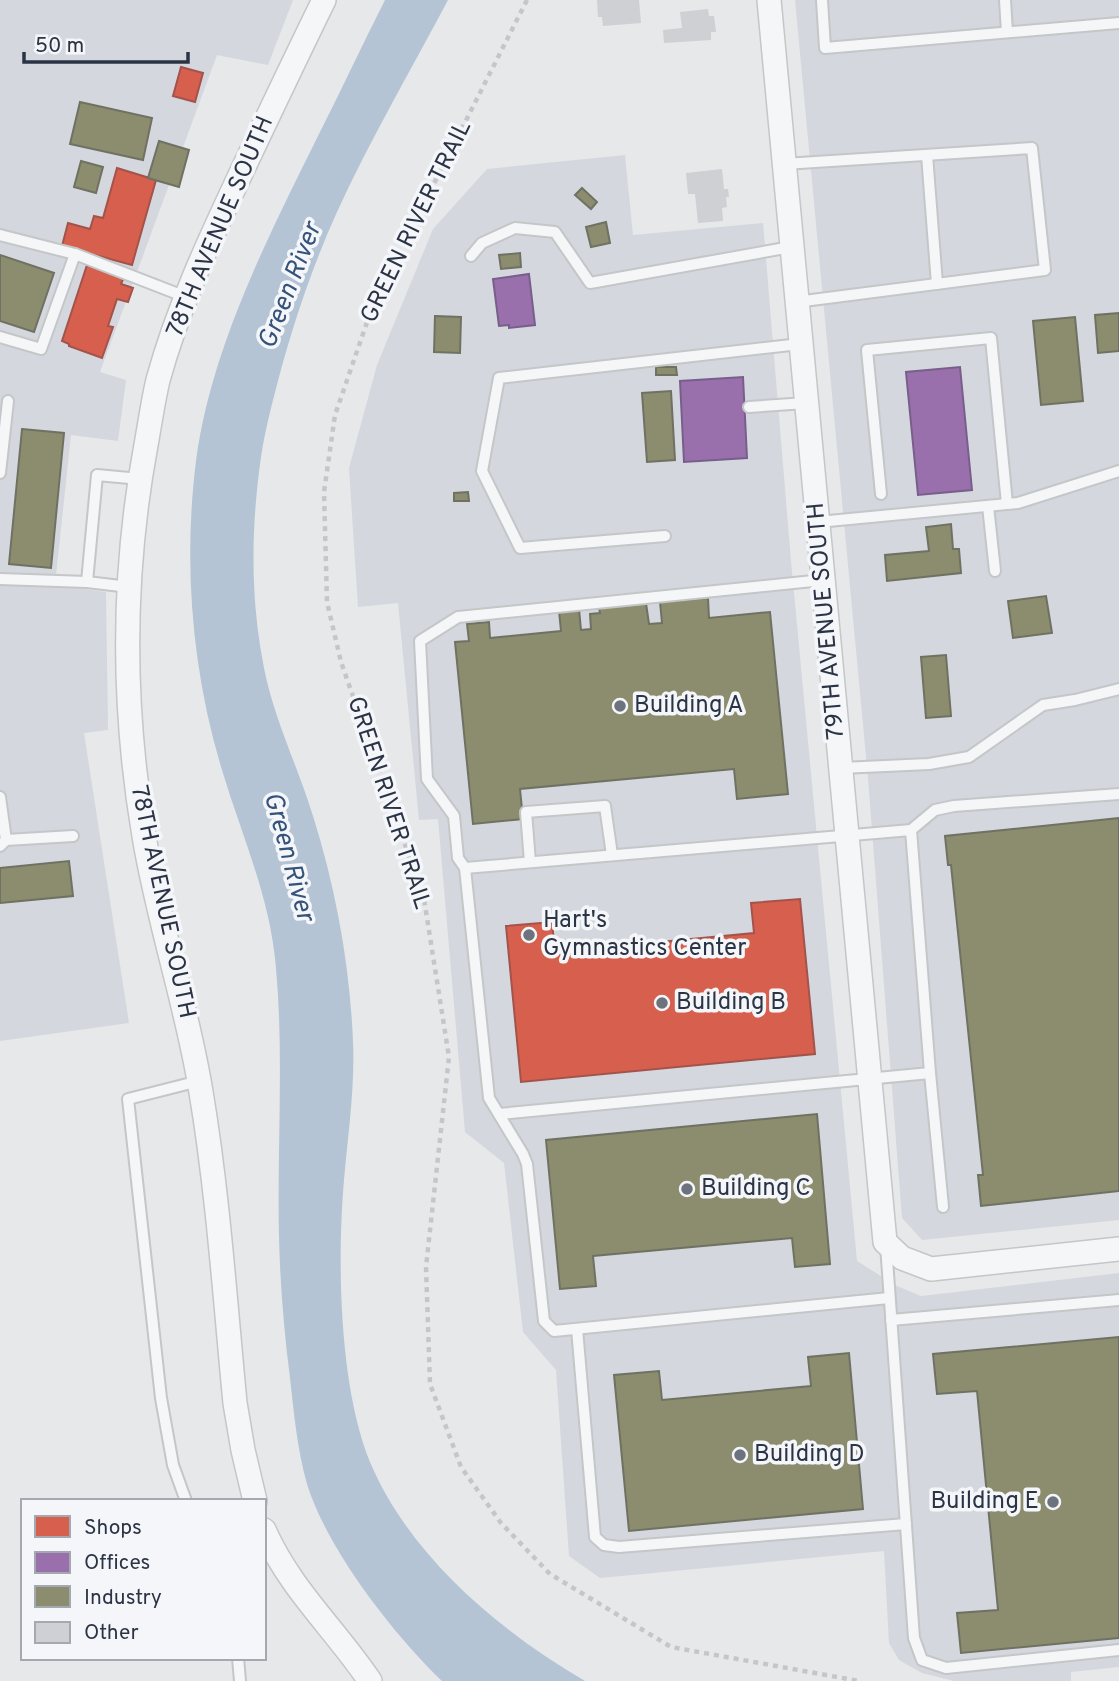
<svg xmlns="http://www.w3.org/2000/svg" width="1119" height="1681" viewBox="0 0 1119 1681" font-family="Overpass,sans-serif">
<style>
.built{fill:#d4d7dd}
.water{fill:#b4c4d5}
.shops{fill:#d6604d;stroke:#a3534b;stroke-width:2}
.offices{fill:#9970ab;stroke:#785e8c;stroke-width:2}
.industry{fill:#8c8c6e;stroke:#6f7262;stroke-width:2}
.building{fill:#ced0d3}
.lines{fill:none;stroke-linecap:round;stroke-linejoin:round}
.lane-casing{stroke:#c4c6c8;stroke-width:14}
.street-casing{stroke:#c4c6c8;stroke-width:26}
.path{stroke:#c5c6ca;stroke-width:4.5;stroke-dasharray:5 5;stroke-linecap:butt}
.lane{stroke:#f5f6f7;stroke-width:10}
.street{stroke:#f5f6f7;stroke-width:23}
.poi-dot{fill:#6c737f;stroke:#f4f6f9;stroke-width:2.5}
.labels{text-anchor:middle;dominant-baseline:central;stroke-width:7;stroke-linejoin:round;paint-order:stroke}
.street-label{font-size:24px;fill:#2b3445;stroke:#f4f6f9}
.poi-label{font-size:24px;fill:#2b3445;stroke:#f4f6f9;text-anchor:start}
.water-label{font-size:26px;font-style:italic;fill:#34527a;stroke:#f4f6f9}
</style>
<rect width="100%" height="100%" fill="#e6e8ea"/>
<!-- built -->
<g class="built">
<path d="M0 0H293L268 65 217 55 100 372 126 380 118 441 71 435 55 585 106 592 108 730 84 733 129 1023 0 1041Z"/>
<path d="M795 0H1119V1220L922 1240 902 1218 868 778Z"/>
<path d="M625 155 633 235 763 223 791 561 857 1261 897 1286 921 1296 1119 1273V1667L1071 1672V1681H954L922 1673 899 1660 889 1643 884 1551 600 1578 569 1556 556 1370 523 1332 504 1163 465 1132 438 819 419 820 398 603 358 607 349 468 377 365 433 229 487 169Z"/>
</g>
<!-- water -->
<path class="water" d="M385 0H448C411 70 370 140 337 212 313 265 294 321 279 377 272 404 265 430 261 457 251 527 250 598 264 668 274 719 298 767 313 816 336 889 350 966 353 1042 355 1088 348 1134 344 1180 337 1261 339 1386 370 1462 409 1555 499 1631 585 1681H442C393 1634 327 1549 307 1484 297 1449 294 1413 290 1378 284 1331 280 1283 279 1236 277 1146 284 1057 276 968 270 896 242 837 222 770 192 671 183 564 196 461 211 348 268 237 318 136 341 91 362 45 385 0Z"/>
<!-- shops -->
<g class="shops">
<path d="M181 67 203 73 195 102 173 96Z"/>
<path d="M117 168 156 180 132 265 62 246 68 223 90 229 94 216 103 218Z"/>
<path d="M87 265 124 277 121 284 133 288 128 302 117 299 108 326 113 327 102 358 69 346V344L62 341Z"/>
<path d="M800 899 815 1054 521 1082 506 926 552 922 555 952 754 933 751 903Z"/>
</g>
<!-- offices -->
<g class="offices">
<path d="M529 274 535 325 509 328V325L499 326 493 279Z"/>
<path d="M960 367 972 490 918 495 906 372Z"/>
<path d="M743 377 747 458 684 462 680 381Z"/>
</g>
<!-- industry -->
<g class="industry">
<path d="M80 102 152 118 143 160 70 144Z"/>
<path d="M159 141 189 150 179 187 148 178Z"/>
<path d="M81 161 103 167 96 193 74 187Z"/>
<path d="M582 188 597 202 591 209 575 195Z"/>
<path d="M606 222 610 243 591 247 586 227Z"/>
<path d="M520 253 521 267 501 269 499 255Z"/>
<path d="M0 255 54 273 34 332 0 321Z"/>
<path d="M1119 313V351L1098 353 1095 315Z"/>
<path d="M435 316 461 317 460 353 434 352Z"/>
<path d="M1075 317 1083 401 1041 405 1033 321Z"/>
<path d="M656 367H676L677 375H656Z"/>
<path d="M671 391 675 460 647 462 642 393Z"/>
<path d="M22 429 64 433 51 568 9 564Z"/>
<path d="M468 492 469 501H454V493Z"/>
<path d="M951 524 953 549H959L961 573 887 581 885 555 929 551 926 527Z"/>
<path d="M1046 596 1052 633 1013 638 1008 601Z"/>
<path d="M708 598 709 618 770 612 788 794 737 799 734 769 520 789 523 819 473 824 455 642 469 641 467 624 489 622 490 638 561 631 559 611 579 609 581 630 591 629 590 614 600 613 599 608 646 603 649 624 662 623 660 602Z"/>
<path d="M946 655 951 716 926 718 921 657Z"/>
<path d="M1119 818V1191L981 1206 978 1175H983L951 865H948L945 836Z"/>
<path d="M69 861 73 896 0 903V868Z"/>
<path d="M817 1114 830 1264 795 1267 792 1238 593 1256 596 1286 560 1289 546 1140Z"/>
<path d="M1119 1337V1638L961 1653 957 1613 998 1610 977 1391 937 1394 933 1354Z"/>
<path d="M849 1353 863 1509 629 1531 614 1375 659 1371 662 1400 811 1386 808 1357Z"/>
</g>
<!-- building -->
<g class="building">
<path d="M597 0H639L641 23 603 26 602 17H598Z"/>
<path d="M708 9 709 16H714L716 32H711V40L664 43 663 30 682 28 680 12Z"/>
<path d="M722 169 724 189H728L729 197H726L727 207 722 208 723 221 698 223 695 194H688L686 173Z"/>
</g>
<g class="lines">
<defs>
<g id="lane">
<path d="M822 0 825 48 1119 23"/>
<path d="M1005 0 1007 32"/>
<path d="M927 155 937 284"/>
<path d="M784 164 1032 148 1045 270 796 302"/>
<path d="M0 235 75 254 186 297"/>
<path d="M471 256 482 243 515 228 555 232 590 283 791 247"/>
<path d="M0 337 41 349 75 254"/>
<path d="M749 407 806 403"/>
<path d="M0 473 8 401"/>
<path d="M881 494 867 350 991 338 1007 504"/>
<path d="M988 506 995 571"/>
<path d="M818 522 1018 503 1119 471"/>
<path d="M665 536 520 548 482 471 499 378 800 344"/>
<path d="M0 579 87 582"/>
<path d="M823 580 458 617 420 641 427 779 454 816 458 858 465 868 489 1098 523 1154 527 1164 544 1321 554 1331 889 1298"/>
<path d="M129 587 87 582 97 475 140 479"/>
<path d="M841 768 929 764 969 757 1043 705 1075 700 1119 689"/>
<path d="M0 797 6 840"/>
<path d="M0 846 6 840 73 836"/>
<path d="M530 862 526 812 605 806 612 855"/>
<path d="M465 868 911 830 935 810 954 806 1119 794"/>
<path d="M930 1073 943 1207"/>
<path d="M499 1114 930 1073 911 830"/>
<path d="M886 1245 914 1638 922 1660 946 1668 1119 1650"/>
<path d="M891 1320 1119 1300"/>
<path d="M577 1329 595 1537 604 1545 619 1547 906 1524"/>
<path d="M186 1501 173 1465 161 1398 128 1099 199 1081"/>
<path d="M238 1658 240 1681"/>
</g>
<g id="street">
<path d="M769 0 885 1242 902 1258 931 1269 1119 1249"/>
<path d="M255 1501 243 1450 235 1403C225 1299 218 1194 201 1092 187 1005 158 922 144 836 122 706 122 574 146 445 150 423 153 401 158 380 178 307 210 239 242 171 269 114 296 57 324 0"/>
<path d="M264 1530C290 1589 335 1629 370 1681"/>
</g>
</defs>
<!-- lane casing -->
<use href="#lane" class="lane-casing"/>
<!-- street casing -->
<use href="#street" class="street-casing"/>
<!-- path -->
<path class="path" d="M527 0 374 302 335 415 324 492 327 602 341 662 424 899 449 1057 426 1267 430 1384 461 1467 501 1523 550 1574 671 1647 859 1681"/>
<!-- lane -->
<use href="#lane" class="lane"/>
<!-- street -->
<use href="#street" class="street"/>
</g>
<!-- markers -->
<g class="poi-dot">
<circle cx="620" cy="706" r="7"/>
<circle cx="529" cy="935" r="7"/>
<circle cx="662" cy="1003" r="7"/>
<circle cx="687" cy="1189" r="7"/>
<circle cx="740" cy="1455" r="7"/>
<circle cx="1053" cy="1502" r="7"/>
</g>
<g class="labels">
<!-- street labels -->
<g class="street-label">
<text transform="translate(417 222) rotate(-64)">GREEN RIVER TRAIL</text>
<text transform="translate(221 227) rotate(-67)">78TH AVENUE SOUTH</text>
<text transform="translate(827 621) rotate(-95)">79TH AVENUE SOUTH</text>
<text transform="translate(388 803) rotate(72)">GREEN RIVER TRAIL</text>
<text transform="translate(162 902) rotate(78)">78TH AVENUE SOUTH</text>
</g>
<!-- poi labels -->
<g class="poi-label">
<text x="634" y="706">Building A</text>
<text x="543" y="921">Hart's<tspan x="543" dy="28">Gymnastics Center</tspan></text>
<text x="676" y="1003">Building B</text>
<text x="701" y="1189">Building C</text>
<text x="754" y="1455">Building D</text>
<text x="1039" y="1502" text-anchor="end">Building E</text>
</g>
<!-- water labels -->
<g class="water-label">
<text transform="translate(291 286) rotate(-69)">Green River</text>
<text transform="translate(288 857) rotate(75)">Green River</text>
</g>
</g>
<!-- legend -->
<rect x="21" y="1499" width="245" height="161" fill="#f4f6f9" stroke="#a4a8b1" stroke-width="2"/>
<rect x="35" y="1516" width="35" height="21" fill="#d6604d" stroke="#a4a8b1" stroke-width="2"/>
<text x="84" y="1534" font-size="21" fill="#2b3445">Shops</text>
<rect x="35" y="1552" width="35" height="21" fill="#9970ab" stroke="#a4a8b1" stroke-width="2"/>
<text x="84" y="1569" font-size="21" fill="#2b3445">Offices</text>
<rect x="35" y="1586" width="35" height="21" fill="#8c8c6e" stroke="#a4a8b1" stroke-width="2"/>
<text x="84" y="1604" font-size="21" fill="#2b3445">Industry</text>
<rect x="35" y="1622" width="35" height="21" fill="#ced0d3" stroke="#a4a8b1" stroke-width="2"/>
<text x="84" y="1639" font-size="21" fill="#2b3445">Other</text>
<!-- scale -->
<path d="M24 52v10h164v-10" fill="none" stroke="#2b3445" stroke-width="3.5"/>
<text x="35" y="52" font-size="21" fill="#2b3445" stroke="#f4f6f9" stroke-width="5" paint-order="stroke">50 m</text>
</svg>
